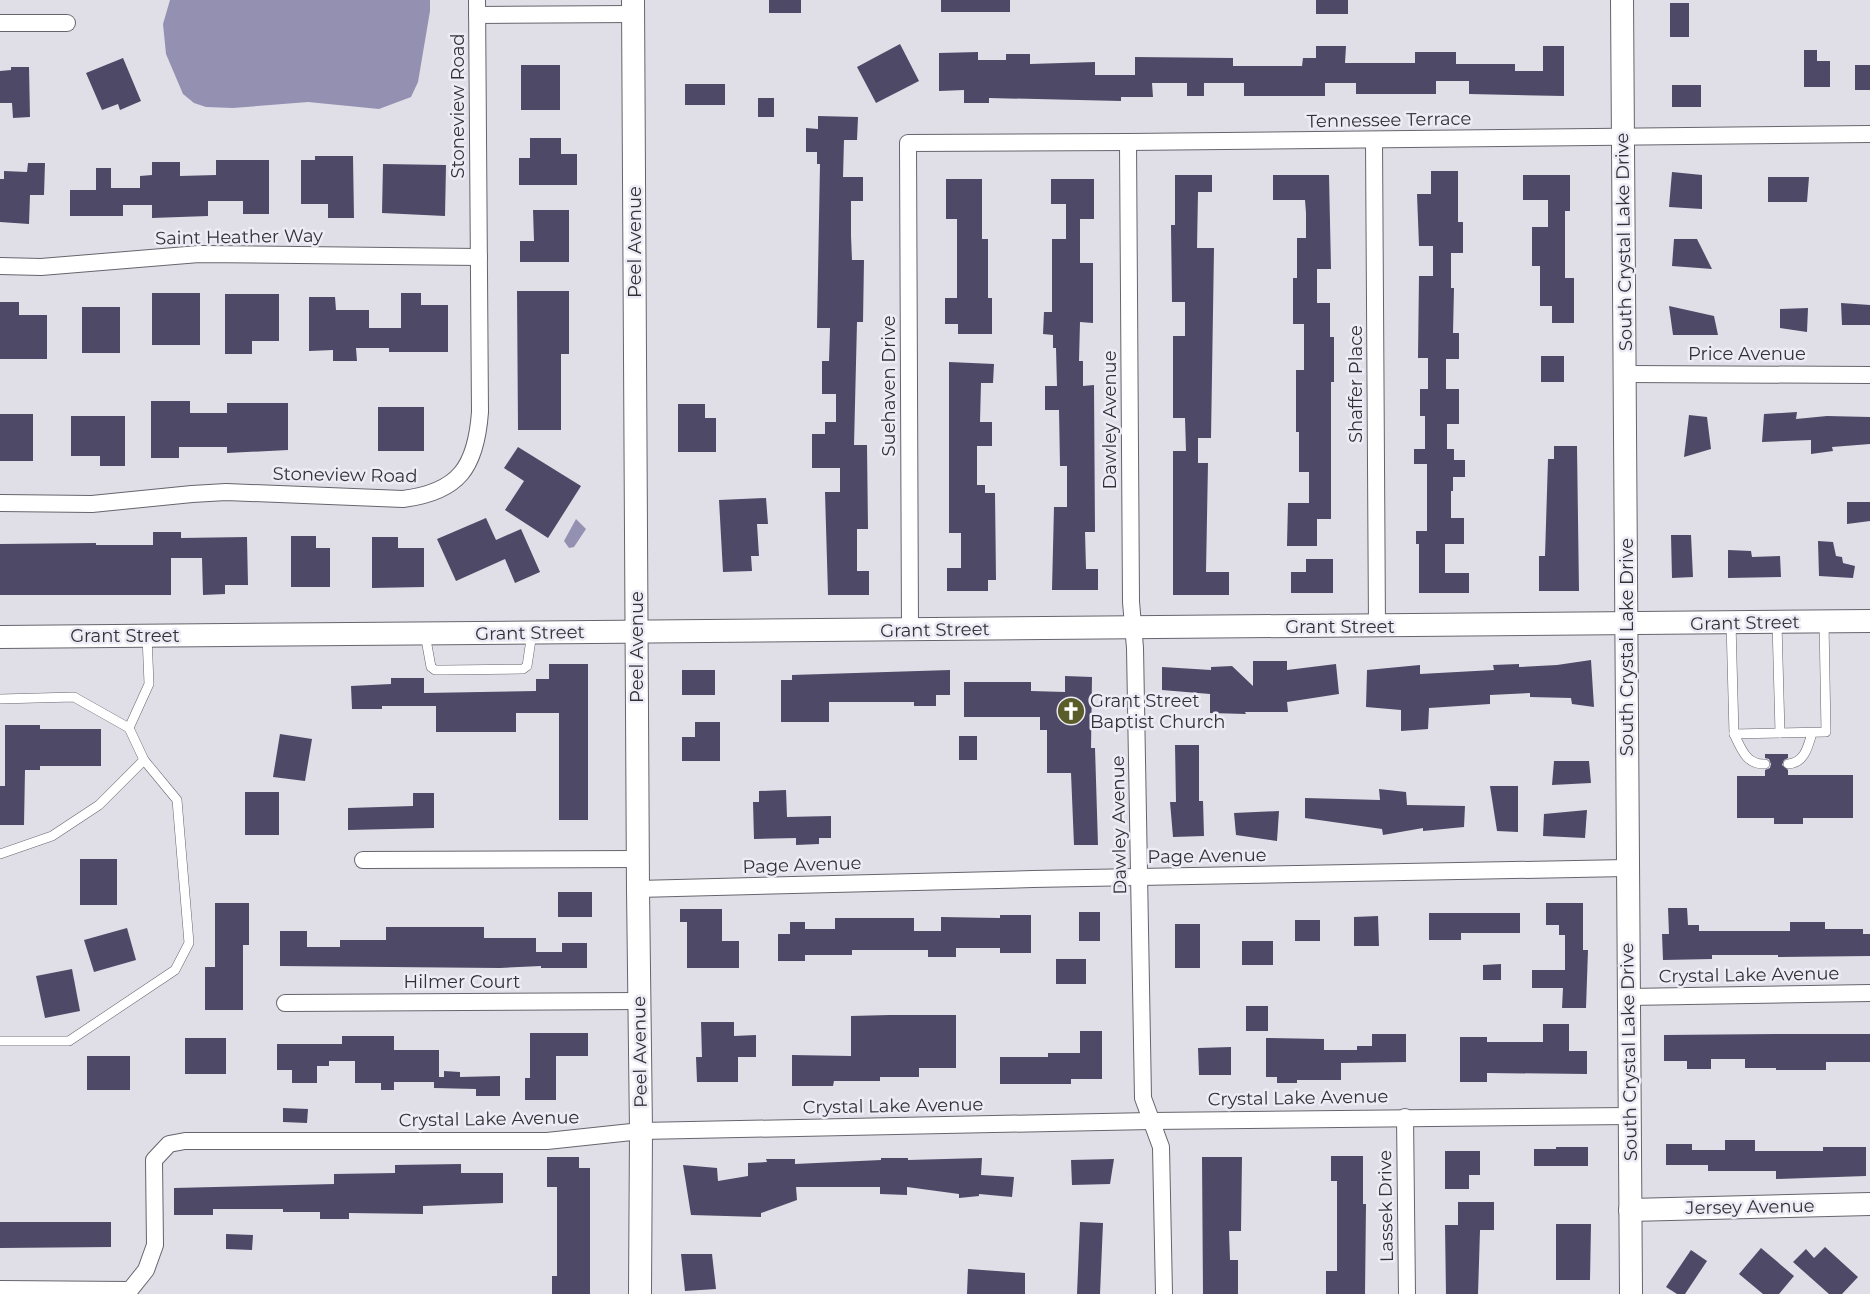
<svg xmlns="http://www.w3.org/2000/svg" width="1870" height="1294" viewBox="0 0 1870 1294" font-family="Montserrat,sans-serif">
<style>
.water{fill:#9490b2}
.building{fill:#4d4966}
.lines{fill:none;stroke-linecap:round;stroke-linejoin:round}
.lane-casing{stroke:#66656d;stroke-width:10}
.street-casing{stroke:#66656d;stroke-width:18}
.secondary-casing{stroke:#66656d;stroke-width:24}
.lane{stroke:#fff;stroke-width:9}
.street{stroke:#fff;stroke-width:16}
.secondary{stroke:#fff;stroke-width:22}
.labels{text-anchor:middle;dominant-baseline:central;stroke-width:5;stroke-linejoin:round;paint-order:stroke}
.street-label{font-size:18px;fill:#323135;stroke:#edecf6}
.poi-label{font-size:18px;fill:#323135;stroke:#edecf6;text-anchor:start}
</style>
<rect width="100%" height="100%" fill="#e0dfe8"/>
<!-- water -->
<g class="water">
<path d="M170 0H430V11L418 82 411 97 379 109 308 102 233 108 206 107 194 103 183 94 166 54 163 24Z"/>
<path d="M576 519 586 529 574 547 569 548 564 541Z"/>
</g>
<!-- building -->
<g class="building">
<rect x="769" y="0" width="32" height="13"/>
<rect x="941" y="0" width="69" height="12"/>
<rect x="1316" y="0" width="32" height="14"/>
<rect x="1670" y="3" width="19" height="34"/>
<path d="M900 44 919 81 876 103 857 67Z"/>
<path d="M1316 46H1346L1345 63H1415V52H1456V64H1515V71H1543V46H1564V96L1469 94V81H1436V94H1356V83H1325V96H1244V83H1204V96H1187V83H1152L1153 97H1121V101L989 98V103H964V90L939 91V53L978 52V60H1006V54H1030V64L1095 62V75H1135V57L1233 58V66H1302L1303 58H1316Z"/>
<path d="M1804 50H1817V61H1830V87H1804Z"/>
<path d="M123 58 141 101 120 110 118 104 102 110 86 73Z"/>
<rect x="521" y="65" width="39" height="45"/>
<rect x="1855" y="65" width="15" height="25"/>
<path d="M11 67H29L30 117 13 118 12 103H0V71L11 70Z"/>
<rect x="685" y="84" width="40" height="21"/>
<rect x="1672" y="85" width="29" height="22"/>
<rect x="758" y="98" width="16" height="19"/>
<path d="M818 116 858 117 857 140H844L843 177H863V201H851V236L852 260H864L863 322H857L854 445H867L868 529H857V571H869V595H828L825 492H840V468H812V434H825V422H836V394H822V361H829L830 328H817L820 164H817V152H806V128L818 129Z"/>
<path d="M530 138H561V154H577V185H519V158H530Z"/>
<path d="M315 156H353L354 218H328V204H301V160H315Z"/>
<path d="M216 160H269V214H243V201H208V216L152 218V205H123V216H70V190H96V168H111V188H140V176L152 175V162H180V176L216 175Z"/>
<path d="M28 163H45L44 195H30L29 224 0 222V179H4V171L27 172Z"/>
<path d="M383 164 446 165 445 216 382 213Z"/>
<path d="M1431 171H1458V222H1463V253H1451V288H1454L1453 333H1459V359H1446V389H1459V424H1447V449H1454V460H1465V477H1453V491H1451V518H1464V544H1445V573H1469V593H1419V544H1416V531H1427V464H1414V449H1425V416H1420V389H1428V358H1418L1419 276H1433V246H1419L1417 194H1431Z"/>
<path d="M1672 172 1702 175V209L1669 207Z"/>
<path d="M1175 175H1212V192H1198L1197 248H1214L1211 438H1198V463H1208L1206 572H1229V595H1173V451H1186L1185 418H1173V336H1185V302H1172L1171 225H1175Z"/>
<path d="M1273 175H1329L1331 269H1317V303H1330V337H1334V382H1331V519H1317V546H1287L1288 503H1309V472H1299V432H1296V370H1304V324H1293V278H1297V238H1306V213L1305 200H1273Z"/>
<path d="M1523 175H1570V211H1565V278H1574V323H1552V306H1540V266H1532V227H1548V200H1523Z"/>
<path d="M1768 177H1809L1807 202H1768Z"/>
<path d="M946 179H982V239H988V298H992V334H958V324H945V298H957V219H946Z"/>
<path d="M1051 179H1094V219H1080V263H1093V323L1080 322 1079 361H1083V386L1094 385 1095 532H1085L1086 569H1098V590H1052L1054 507H1067V466H1060L1059 410H1045V386H1057L1056 348H1053V335L1043 334 1044 312H1052V239H1066V204H1051Z"/>
<path d="M533 210H569V262H520V241H534Z"/>
<path d="M1674 239H1697L1712 269 1672 266Z"/>
<path d="M517 291H569V354H561V430H518Z"/>
<rect x="152" y="293" width="48" height="52"/>
<path d="M401 293H421V305H448V352H389V348H356L357 361H333V350L309 351V297H335L336 310H369V328H401Z"/>
<path d="M225 294H279V341H252V354H225Z"/>
<path d="M0 302H19V315H47V359H0Z"/>
<path d="M1841 303 1870 305V325H1842Z"/>
<path d="M1669 306 1714 316 1718 335H1673Z"/>
<rect x="82" y="307" width="38" height="46"/>
<path d="M1808 308 1807 332 1780 328V309Z"/>
<rect x="1541" y="356" width="23" height="26"/>
<path d="M949 362 994 364 993 383H981L980 422H992V446H977V485H985V493H995L996 580H988V591H947V568H961V533H949Z"/>
<path d="M151 401H190V413H227V403H288V450L227 453V447H179V458H151Z"/>
<path d="M678 404H705V418H716V452H678Z"/>
<rect x="378" y="407" width="46" height="44"/>
<path d="M1797 412 1796 419 1827 416 1870 417V444L1832 447 1833 451 1811 454V440L1762 442 1764 414Z"/>
<rect x="0" y="414" width="33" height="47"/>
<path d="M1689 415 1707 417 1711 449 1684 457Z"/>
<path d="M71 416H125V466H100V456H71Z"/>
<path d="M1554 446H1577L1579 591H1539V556H1545L1548 459H1554Z"/>
<path d="M518 447 581 486 548 538 505 510 524 481 504 468Z"/>
<path d="M766 498 768 524H757L759 556H751L752 571 723 572 719 500Z"/>
<path d="M1847 502H1870V521L1847 524Z"/>
<path d="M486 518 496 540 521 529 540 572 515 583 505 559 456 581 437 539Z"/>
<path d="M153 532H181V538L247 537 248 585H225V594L203 595 202 558H171V595H0V544L96 543V545H153Z"/>
<path d="M1671 535H1691L1693 577 1672 578Z"/>
<path d="M291 536H316V548H330V587H291Z"/>
<path d="M372 537H398V548H424V587L372 588Z"/>
<path d="M1818 541 1833 542 1836 556 1842 557 1843 563 1855 566 1853 578 1819 576Z"/>
<path d="M1728 550 1751 551 1752 557 1780 556 1781 577 1728 578Z"/>
<path d="M1306 559H1333V593H1291V572H1306Z"/>
<path d="M1591 660 1594 707 1572 704 1571 698 1530 697V693L1490 695V704L1429 708 1428 729 1401 731V710L1366 707 1367 670 1420 665V674L1494 670 1493 665 1519 664V667L1557 665Z"/>
<path d="M1253 661H1287V670L1336 664 1339 694 1287 702 1288 712H1245L1246 714 1210 713V694L1162 690V667L1211 670V667L1232 666 1253 686Z"/>
<path d="M549 664H588V820H559V713H516V732H436V706H382V709H352L351 686 391 684V678H424V693L536 691V679H549Z"/>
<rect x="682" y="670" width="33" height="25"/>
<path d="M950 670V695H936V706H914V702H829V722H781V680H792V675Z"/>
<path d="M1065 676 1092 677 1091 748H1095L1098 845H1074L1071 773H1047V730H1040V717H964V682H1031V691L1065 692Z"/>
<path d="M695 722H720V761H682V737H695Z"/>
<path d="M5 725H40V729H101V766H40V770H25L24 825H0V786H5Z"/>
<path d="M280 734 312 739 305 781 273 777Z"/>
<rect x="959" y="736" width="18" height="24"/>
<path d="M1175 745H1199V801H1203L1204 836 1173 837 1170 802H1176Z"/>
<path d="M1765 754H1788V758L1784 760 1782 765 1788 770V775H1853V818H1803V824H1774V818H1737V776H1765V770L1770 768 1771 764 1769 759 1765 758Z"/>
<path d="M1554 761H1589L1591 783 1552 785Z"/>
<path d="M1490 786H1518V832L1497 831Z"/>
<path d="M1379 789 1406 792 1407 805 1465 806 1464 827 1423 831V828L1383 835 1382 829 1305 818V798L1380 800Z"/>
<path d="M786 790 787 817 831 816V838H819V844L796 845V838L754 839 753 802H759V791Z"/>
<rect x="245" y="792" width="34" height="43"/>
<path d="M413 793H434V828L348 830V808L413 806Z"/>
<path d="M1587 810 1585 838 1543 836 1544 814Z"/>
<path d="M1279 811 1277 841 1236 835 1234 813Z"/>
<rect x="80" y="859" width="37" height="46"/>
<rect x="558" y="892" width="34" height="25"/>
<path d="M215 903H249V945H243V1010H205V967H215Z"/>
<path d="M1546 903H1583V950H1588L1586 1008H1562L1563 988H1532V970H1565V935H1559V925H1546Z"/>
<path d="M1668 908H1687L1688 925H1699V931H1790V922H1825V929H1863V934H1870V956L1778 957V955H1712V959L1663 960 1662 934H1669Z"/>
<path d="M680 909H722V941H739V968H687V922H680Z"/>
<rect x="1079" y="912" width="21" height="29"/>
<path d="M1429 913H1520V933H1461V940H1429Z"/>
<path d="M1000 915H1031V953H1000V948H956V957H928V950H852V955H805V961H778V934H790V922H805V929H835V918H914V931H941V917L1000 918Z"/>
<path d="M1378 916 1379 946H1354V917Z"/>
<rect x="1295" y="920" width="25" height="21"/>
<rect x="1175" y="924" width="25" height="44"/>
<path d="M386 927H484V938H536V952H562V943H587V968H541V966L500 968 280 966V931H307V947H340V940H386Z"/>
<path d="M127 928 136 960 94 972 84 940Z"/>
<rect x="1242" y="941" width="31" height="24"/>
<rect x="1056" y="959" width="30" height="25"/>
<path d="M1501 964V980H1483V965Z"/>
<path d="M72 969 80 1011 45 1018 36 976Z"/>
<rect x="1246" y="1006" width="22" height="25"/>
<path d="M889 1015H956V1068H919V1077H880V1081H834L833 1086H792V1055L851 1056V1016Z"/>
<path d="M701 1022H734V1036L756 1035V1057H738V1082H697L696 1057H702Z"/>
<path d="M1543 1024H1569V1051H1587V1074L1487 1073V1082H1460V1037H1487V1042H1543Z"/>
<path d="M1080 1031H1102V1079H1071V1084H1000V1057H1048V1053H1080Z"/>
<path d="M530 1033H588V1056H556V1100H525V1078H530Z"/>
<path d="M1372 1034H1406V1062L1341 1063V1080H1297V1083H1277V1077H1266V1038L1324 1039V1050H1357V1046H1372Z"/>
<path d="M1776 1034H1870V1062H1826V1070H1776V1068H1745V1059H1711V1069H1687V1061H1664V1035Z"/>
<path d="M342 1036H394V1050H439V1077H444V1071L460 1072V1077L500 1076V1096H476V1089L434 1088V1082H394V1090H381V1083H355V1061H329V1066H317V1083H292V1070H277V1044H342Z"/>
<rect x="185" y="1038" width="41" height="36"/>
<path d="M1231 1047V1075H1199L1198 1048Z"/>
<rect x="87" y="1056" width="43" height="34"/>
<path d="M283 1108 308 1109 307 1123 283 1122Z"/>
<path d="M1725 1140H1755V1151H1823V1147H1866V1176L1776 1179V1171H1708V1165H1666V1144H1692V1150H1725Z"/>
<path d="M1556 1147H1588V1166H1534V1149H1556Z"/>
<path d="M1445 1151H1480V1175H1469V1189H1445Z"/>
<path d="M1331 1156H1363V1204H1366L1365 1294H1326V1271H1337V1181H1331Z"/>
<path d="M547 1157H579V1168H590V1294H552V1276H557V1187H547Z"/>
<path d="M1202 1157H1242L1241 1231H1229L1230 1260H1238V1294H1203Z"/>
<path d="M881 1158H908V1160L982 1158 981 1175 1014 1177 1012 1197 979 1194V1196L959 1198V1194L907 1187V1195L880 1194V1187H796L797 1200 761 1213V1217L691 1215 683 1165 717 1168 718 1181 748 1176V1163L767 1162 766 1159H795V1164L881 1160Z"/>
<path d="M1114 1159 1110 1184 1072 1185 1071 1160Z"/>
<path d="M461 1164V1173H503V1203L423 1206V1214L349 1213V1219H320V1212H283V1209H213V1215H174V1188L334 1184V1174L395 1173V1165Z"/>
<path d="M1458 1202H1494V1230H1480L1478 1294H1446L1445 1225H1458Z"/>
<path d="M0 1222H111V1247L0 1248Z"/>
<path d="M1080 1222 1103 1223 1100 1294H1077Z"/>
<path d="M1556 1224H1591L1590 1280H1556Z"/>
<path d="M226 1234 253 1235 252 1250 226 1249Z"/>
<path d="M1825 1247 1858 1277 1842 1294H1829L1793 1262 1806 1249 1814 1258Z"/>
<path d="M1761 1248 1794 1276 1779 1294H1763L1739 1274Z"/>
<path d="M1691 1250 1707 1261 1685 1294H1677L1666 1287Z"/>
<path d="M681 1254H712L716 1289 685 1291Z"/>
<path d="M968 1269 1025 1273V1294H967Z"/>
</g>
<g class="lines">
<defs>
<g id="lane">
<path d="M1731 623 1734 734 1826 732 1824 622"/>
<path d="M1777 623 1780 733"/>
<path d="M425 634 431 667 435 670H444L523 669 527 666 532 633"/>
<path d="M0 699 74 697 129 728 149 684 147 636"/>
<path d="M129 728 144 760"/>
<path d="M1734 734C1741 748 1746 765 1765 764"/>
<path d="M1788 764C1805 763 1808 746 1812 733"/>
<path d="M0 854 52 836 99 805 144 760 177 800 189 943 175 970 69 1041H0"/>
</g>
<g id="street">
<path d="M477 15 633 14"/>
<path d="M0 23H67"/>
<path d="M1374 140 1377 627"/>
<path d="M1128 142 1131 602 1135 648 1143 1098 1161 1147 1164 1294"/>
<path d="M0 266 41 267 199 254 479 257"/>
<path d="M1625 374 1870 375"/>
<path d="M0 503 92 504 192 494 226 492 403 499C459 492 476 467 480 412L477 0"/>
<path d="M910 630 908 143 1128 142 1870 134"/>
<path d="M363 860 638 859"/>
<path d="M638 889 1033 879 1627 868"/>
<path d="M1628 997 1870 993"/>
<path d="M285 1003 639 1001"/>
<path d="M1405 1117 1407 1294"/>
<path d="M0 1289 130 1290"/>
<path d="M130 1290 146 1270 155 1245 154 1160 169 1144 185 1141H547L641 1131 1151 1121 1630 1116"/>
</g>
<g id="secondary">
<path d="M633 0 638 889 641 1131 640 1294"/>
<path d="M1622 0 1631 1294"/>
<path d="M0 637 1870 621"/>
<path d="M1630 1210 1870 1204"/>
</g>
</defs>
<!-- lane casing -->
<use href="#lane" class="lane-casing"/>
<!-- street casing -->
<use href="#street" class="street-casing"/>
<!-- secondary casing -->
<use href="#secondary" class="secondary-casing"/>
<!-- lane -->
<use href="#lane" class="lane"/>
<!-- street -->
<use href="#street" class="street"/>
<!-- secondary -->
<use href="#secondary" class="secondary"/>
</g>
<!-- icons -->
<defs>
<symbol id="church-disc" viewBox="-11 -11 22 22"><circle r="9.5" fill="#5a5c29" stroke="#edecf6"/><path d="M-1.2-6h2.4v3.5h3.3v2.4h-3.3V6h-2.4V-.1h-3.3v-2.4h3.3Z" fill="#fff"/></symbol>
</defs>
<g fill-rule="evenodd">
<use href="#church-disc" x="1055" y="695" width="32" height="32"/>
</g>
<g class="labels">
<!-- street labels -->
<g class="street-label">
<text transform="translate(458 106) rotate(-90)">Stoneview Road</text>
<text transform="translate(1389 120) rotate(-1)">Tennessee Terrace</text>
<text transform="translate(239 237) rotate(-1)">Saint Heather Way</text>
<text transform="translate(635 242) rotate(-90)">Peel Avenue</text>
<text transform="translate(1624 242) rotate(-91)">South Crystal Lake Drive</text>
<text x="1747" y="354">Price Avenue</text>
<text transform="translate(1356 384) rotate(-90)">Shaffer Place</text>
<text transform="translate(889 386) rotate(-90)">Suehaven Drive</text>
<text transform="translate(1110 420) rotate(-90)">Dawley Avenue</text>
<text transform="translate(345 475) rotate(1)">Stoneview Road</text>
<text transform="translate(1745 623) rotate(-1)">Grant Street</text>
<text x="1340" y="627">Grant Street</text>
<text transform="translate(935 630) rotate(-1)">Grant Street</text>
<text transform="translate(530 633) rotate(-1)">Grant Street</text>
<text x="125" y="636">Grant Street</text>
<text transform="translate(637 647) rotate(-90)">Peel Avenue</text>
<text transform="translate(1627 647) rotate(-90)">South Crystal Lake Drive</text>
<text transform="translate(1119 825) rotate(-91)">Dawley Avenue</text>
<text transform="translate(1207 856) rotate(-1)">Page Avenue</text>
<text transform="translate(802 865) rotate(-2)">Page Avenue</text>
<text transform="translate(1749 975) rotate(-1)">Crystal Lake Avenue</text>
<text x="462" y="982">Hilmer Court</text>
<text transform="translate(640 1052) rotate(-91)">Peel Avenue</text>
<text transform="translate(1629 1052) rotate(-91)">South Crystal Lake Drive</text>
<text transform="translate(1298 1098) rotate(-1)">Crystal Lake Avenue</text>
<text transform="translate(893 1106) rotate(-1)">Crystal Lake Avenue</text>
<text transform="translate(489 1119) rotate(-1)">Crystal Lake Avenue</text>
<text transform="translate(1386 1206) rotate(-91)">Lassek Drive</text>
<text transform="translate(1750 1207) rotate(-1)">Jersey Avenue</text>
</g>
<!-- poi labels -->
<g class="poi-label">
<text x="1090" y="701">Grant Street<tspan x="1090" dy="21">Baptist Church</tspan></text>
</g>
</g>
</svg>
